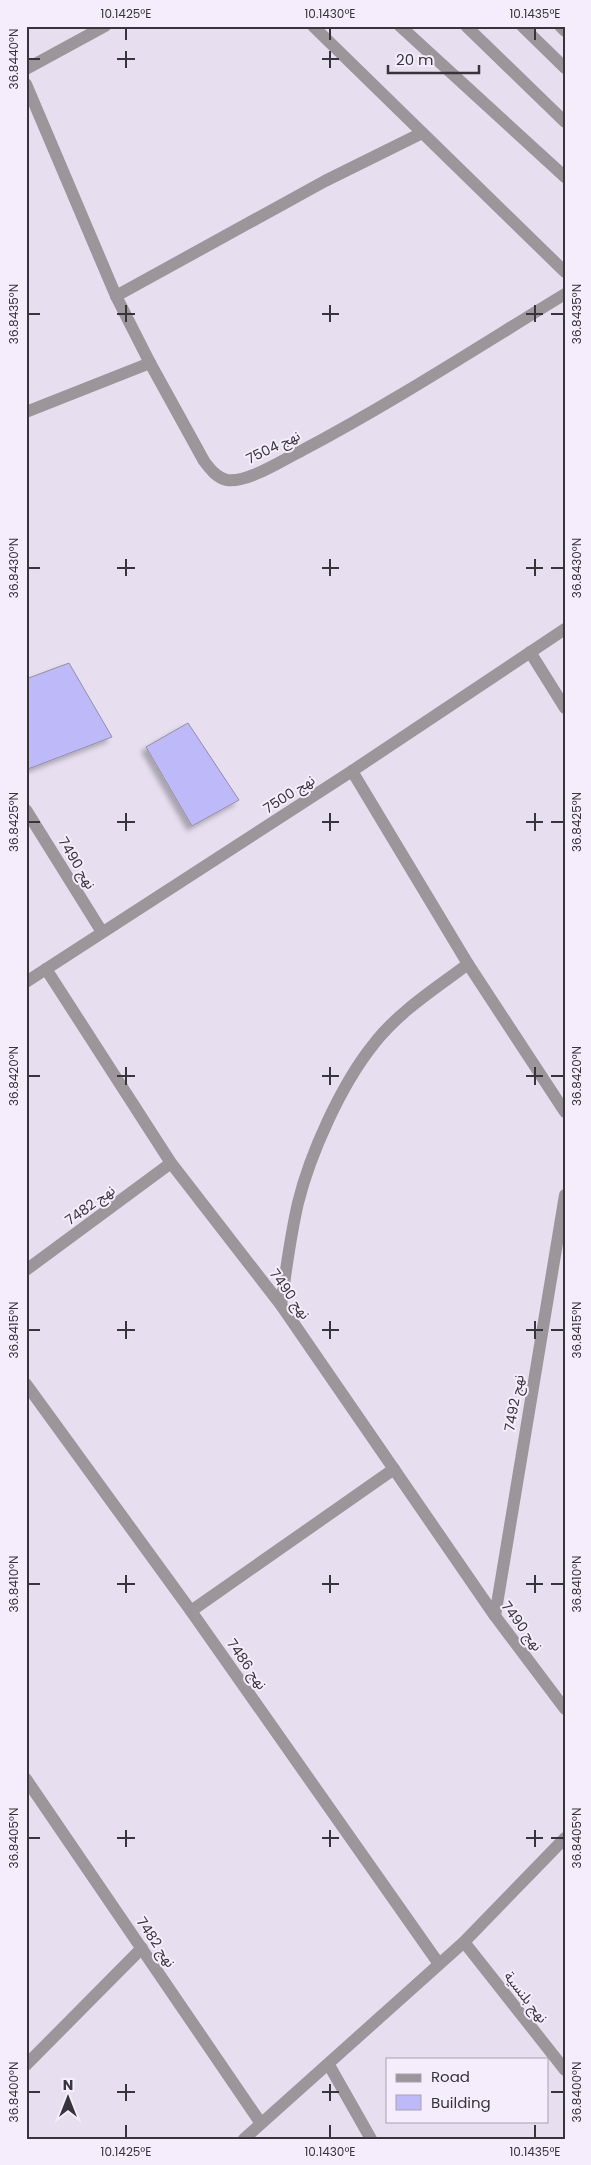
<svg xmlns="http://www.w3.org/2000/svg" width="591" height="2165" viewBox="0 0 591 2165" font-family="Poppins,'Noto Sans Arabic',sans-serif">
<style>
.building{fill:#bebaf9;stroke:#9190a0;filter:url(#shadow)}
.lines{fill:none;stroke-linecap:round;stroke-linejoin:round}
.minor{stroke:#9c959a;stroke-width:12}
.tertiary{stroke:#9c959a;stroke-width:12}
.ticks{fill:none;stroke:#38343b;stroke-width:2}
.labels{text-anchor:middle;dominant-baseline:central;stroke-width:4;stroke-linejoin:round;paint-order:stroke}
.street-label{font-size:14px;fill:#38343b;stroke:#f5ecfc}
.neatline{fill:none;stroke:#38343b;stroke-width:2}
.ticks-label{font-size:12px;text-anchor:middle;fill:#38343b}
</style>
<defs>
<filter id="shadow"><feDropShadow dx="-4.5" dy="4.5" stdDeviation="2.5" flood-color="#0004"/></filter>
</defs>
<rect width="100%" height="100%" fill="#e7deef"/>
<!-- building -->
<g class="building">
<path d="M69 663 112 737 28 769 26 679Z"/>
<path d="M188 723 239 800 192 826 146 747Z"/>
</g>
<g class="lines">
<!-- minor -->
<g class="minor">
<path d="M313 26 565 272"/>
<path d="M26 69 105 26"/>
<path d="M26 84 116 296 150 363"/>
<path d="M116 296 325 181 422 133"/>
<path d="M26 412 150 363 204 461C210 469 217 478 227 480 248 483 282 460 301 451 392 403 478 347 565 294"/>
<path d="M530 652 565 708"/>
<path d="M352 771 468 964 565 1112"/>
<path d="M26 810 102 932"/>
<path d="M46 969 171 1163 281 1305 495 1616 565 1709"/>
<path d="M26 982 352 771 565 629"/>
<path d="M26 1270 171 1163"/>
<path d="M281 1305C286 1271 290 1237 298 1203 310 1154 341 1085 373 1045 398 1012 435 989 468 964"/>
<path d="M26 1384 191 1611 439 1964"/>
<path d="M191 1611 394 1469"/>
<path d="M495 1616 565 1195"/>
<path d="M26 1779 260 2122"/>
<path d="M464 1942 565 2070"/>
<path d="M26 2065 142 1948"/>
<path d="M329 2065 371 2139"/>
<path d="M244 2139 464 1942 565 1838"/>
</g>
<!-- tertiary -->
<g class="tertiary">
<path d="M400 26 565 177"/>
<path d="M466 26 565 122"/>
<path d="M522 26 565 68"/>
<path d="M560 26 565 31"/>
</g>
</g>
<!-- ticks -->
<path class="ticks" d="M126 28V40M330 28V40M535 28V40M126 51V68M330 51V68M28 59H40M117 59H135M322 59H339M126 305V322M330 305V322M535 305V322M28 314H40M117 314H135M322 314H339M526 314H543M551 314H564M126 559V576M330 559V576M535 559V576M28 568H40M117 568H135M322 568H339M526 568H543M551 568H564M126 813V831M330 813V831M535 813V831M28 822H40M117 822H135M322 822H339M526 822H543M551 822H564M126 1067V1085M330 1067V1085M535 1067V1085M28 1076H40M117 1076H135M322 1076H339M526 1076H543M551 1076H564M126 1321V1339M330 1321V1339M535 1321V1339M28 1330H40M117 1330H135M322 1330H339M526 1330H543M551 1330H564M126 1575V1593M330 1575V1593M535 1575V1593M28 1584H40M117 1584H135M322 1584H339M526 1584H543M551 1584H564M126 1830V1847M330 1830V1847M535 1830V1847M28 1838H40M117 1838H135M322 1838H339M526 1838H543M551 1838H564M126 2084V2101M330 2084V2101M28 2092H40M117 2092H135M322 2092H339M551 2092H564M126 2125V2138M330 2125V2138M535 2125V2138"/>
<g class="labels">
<!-- street labels -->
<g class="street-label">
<text transform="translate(273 447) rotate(-26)">نهج 7504</text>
<text transform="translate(289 794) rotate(-33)">نهج 7500</text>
<text transform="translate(77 863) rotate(59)">نهج 7490</text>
<text transform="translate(90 1205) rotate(-36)">نهج 7482</text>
<text transform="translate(290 1294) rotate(54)">نهج 7490</text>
<text transform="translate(514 1403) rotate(-80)">نهج 7492</text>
<text transform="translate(522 1626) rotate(53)">نهج 7490</text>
<text transform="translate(247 1664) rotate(55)">نهج 7486</text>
<text transform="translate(156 1942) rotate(56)">نهج 7482</text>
<text transform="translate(526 1997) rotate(52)">نهج بلنسية</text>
</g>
</g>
<!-- border -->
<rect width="591" height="2165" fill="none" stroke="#f5ecfc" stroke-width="55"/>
<!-- legend -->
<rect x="386" y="2058" width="162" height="65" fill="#f5ecfc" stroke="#a9a2af"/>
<rect x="396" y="2074" width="25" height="8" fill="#9c959a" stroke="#a9a2af"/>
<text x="431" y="2082" font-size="15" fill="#38343b">Road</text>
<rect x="396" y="2095" width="25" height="15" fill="#bebaf9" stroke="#a9a2af"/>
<text x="431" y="2108" font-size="15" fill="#38343b">Building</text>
<!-- north arrow -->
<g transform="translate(68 2098)" stroke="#f5ecfc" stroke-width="4" paint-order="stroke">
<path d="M0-4L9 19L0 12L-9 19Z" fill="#38343b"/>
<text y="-8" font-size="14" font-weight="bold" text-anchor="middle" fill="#38343b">N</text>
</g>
<!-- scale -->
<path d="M388 65v8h91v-8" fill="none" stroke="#38343b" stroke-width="2.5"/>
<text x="396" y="65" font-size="15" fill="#38343b" stroke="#f5ecfc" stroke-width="4" paint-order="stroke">20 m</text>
<rect x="28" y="28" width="536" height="2110" class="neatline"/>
<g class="ticks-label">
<text x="126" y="18">10.1425°E</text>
<text x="330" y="18">10.1430°E</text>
<text x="535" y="18">10.1435°E</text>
<text transform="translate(14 59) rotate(-90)" y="4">36.8440°N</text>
<text transform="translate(14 314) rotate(-90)" y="4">36.8435°N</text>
<text transform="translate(577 314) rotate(-90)" y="4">36.8435°N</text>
<text transform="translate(14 568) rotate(-90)" y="4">36.8430°N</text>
<text transform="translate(577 568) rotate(-90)" y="4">36.8430°N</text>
<text transform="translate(14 822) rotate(-90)" y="4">36.8425°N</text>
<text transform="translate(577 822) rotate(-90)" y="4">36.8425°N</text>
<text transform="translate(14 1076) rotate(-90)" y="4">36.8420°N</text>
<text transform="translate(577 1076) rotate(-90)" y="4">36.8420°N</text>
<text transform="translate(14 1330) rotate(-90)" y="4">36.8415°N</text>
<text transform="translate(577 1330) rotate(-90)" y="4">36.8415°N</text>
<text transform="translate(14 1584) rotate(-90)" y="4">36.8410°N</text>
<text transform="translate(577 1584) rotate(-90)" y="4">36.8410°N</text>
<text transform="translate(14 1838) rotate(-90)" y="4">36.8405°N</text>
<text transform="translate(577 1838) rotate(-90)" y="4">36.8405°N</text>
<text transform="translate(14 2092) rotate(-90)" y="4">36.8400°N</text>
<text transform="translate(577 2092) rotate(-90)" y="4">36.8400°N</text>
<text x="126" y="2156">10.1425°E</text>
<text x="330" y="2156">10.1430°E</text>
<text x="535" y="2156">10.1435°E</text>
</g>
</svg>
